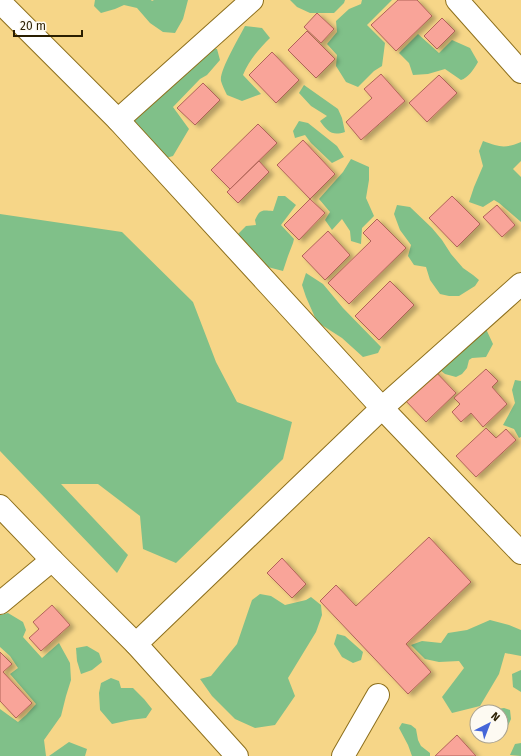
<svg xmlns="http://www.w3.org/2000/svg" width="521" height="756" viewBox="0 0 521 756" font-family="'Fira Sans',sans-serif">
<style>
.green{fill:#80c089}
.building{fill:#f9a499;stroke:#b16359;filter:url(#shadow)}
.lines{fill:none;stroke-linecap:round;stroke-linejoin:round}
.minor-casing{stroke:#8d6f1c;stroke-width:24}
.minor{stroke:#fff;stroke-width:22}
</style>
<defs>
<filter id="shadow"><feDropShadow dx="4.5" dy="2.5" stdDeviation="2" flood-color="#0004"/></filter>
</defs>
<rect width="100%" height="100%" fill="#f6d688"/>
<!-- green -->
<g class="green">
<path d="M95 0H151L152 1 154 0H188L183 19 175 33 163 32 150 23 137 8 124 5 115 9 101 13 94 6Z"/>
<path d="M290 0H345L344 3 334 13H310L297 7Z"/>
<path d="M362 0H392L367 25 385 43 382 66 374 71 358 87 346 82 336 66 337 55 327 44 337 32 336 21 349 9 361 4Z"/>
<path d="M245 26 262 28 270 38C259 49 249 60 243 75L261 94 242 101 227 95C225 91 222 85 221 81 219 71 240 36 245 26Z"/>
<path d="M418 34 439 53 452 40 470 48 478 62C474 69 468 78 461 80L445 69 428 74 413 75 409 63 399 53Z"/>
<path d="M192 44 217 49 220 60 207 75 200 79 173 107 189 129 173 156 159 160 124 120Z"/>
<path d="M304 85 338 109 342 118 345 132C332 136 328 132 320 121L327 116 311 106 299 93Z"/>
<path d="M299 121 308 123 337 146 344 157 332 163 311 143 305 135 295 138 293 131Z"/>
<path d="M483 141C500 147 504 149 521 142V161L513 169 521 177V222L499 203 494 200 483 207 469 202 474 187 483 166 479 151Z"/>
<path d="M351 159 369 167V180L366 198 374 216 362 228 361 244 351 241 350 231 342 219 332 230 325 220 330 212 319 199 343 172Z"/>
<path d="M278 196H285L296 205 281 225 294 239 293 243 288 256 283 271 260 265 237 235 246 226 256 225 255 220C260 209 262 210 273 211Z"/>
<path d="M397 205 410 207 432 228 442 240 451 254 463 268 473 275 479 280 475 286 459 296H449L440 294 430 280 426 267 414 265 408 256 411 245 400 230 394 214Z"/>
<path d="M0 214 122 232 193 302 216 362 237 402 292 422 283 459 176 563 143 549 140 516 98 484H61L128 555 117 573 0 451Z"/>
<path d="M306 273 323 284 343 308 381 347 378 353 363 357 342 338 317 322 306 297 302 285Z"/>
<path d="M486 329 493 344 486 357 472 358 469 360 467 368 462 374 456 377 445 374 435 366Z"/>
<path d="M515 380 521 381V437L519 438 514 429 503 425 515 403 512 390Z"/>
<path d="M260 594 271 596 285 605 306 600 311 597 321 605 322 615 316 632 288 678 295 696 275 725 255 728 235 719 212 696 200 679 211 676 237 644 252 600Z"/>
<path d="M8 613 23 622 26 630 23 637 42 658 59 643 70 663 71 680 66 696 61 716 44 740 46 756H0V709L18 722 26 715 36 704 10 674 18 668 10 656 0 647V615Z"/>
<path d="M490 620 509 625 521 630V656L505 653 499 674 480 706 452 713 442 697 464 668 459 661 439 662 425 659 411 645 422 641 441 643 448 633 467 630Z"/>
<path d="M337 634 345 636 363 652 361 660 353 663 342 657 334 644Z"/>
<path d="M87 646 99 653 102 662 92 670 81 674 77 661 76 648Z"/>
<path d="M521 670V692L513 687 512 674Z"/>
<path d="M111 678 119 681 121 688H133L144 699 152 709 146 718 130 720 112 724 100 710 99 693 101 683Z"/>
<path d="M504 708 510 710 511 719 506 730H501V712H487L490 710Z"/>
<path d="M402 723 411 725 416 729 418 740 421 746 430 753V756H412L408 745 399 728Z"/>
<path d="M69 742 87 749 85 756H49Z"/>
<path d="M521 743V756L510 755 515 744Z"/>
</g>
<!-- building -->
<g class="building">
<path d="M398 0H417L432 16 396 51 371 25Z"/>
<path d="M317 13 334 29 321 43 304 27Z"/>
<path d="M442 18 455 31 437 49 424 36Z"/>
<path d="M307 31 335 59 316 78 288 50Z"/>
<path d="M272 52 299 80 276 103 249 75Z"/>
<path d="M381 74 405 101 361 140 346 122 372 98 364 89Z"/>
<path d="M439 75 457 93 427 122 409 103Z"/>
<path d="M203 83 220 100 195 125 177 108Z"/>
<path d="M258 124 277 143 230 189 211 170Z"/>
<path d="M303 140 335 174 310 199 277 165Z"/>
<path d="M259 161 269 172 238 203 227 192Z"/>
<path d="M452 196 480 224 457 247 429 218Z"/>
<path d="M310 199 325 213 299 240 284 225Z"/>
<path d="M497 205 515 225 502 237 483 217Z"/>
<path d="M377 219 406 248 349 304 328 283 371 241 363 233Z"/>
<path d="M328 231 350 255 325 280 302 256Z"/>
<path d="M390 281 414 305 379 340 355 316Z"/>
<path d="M433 369 456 393 426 422 403 398Z"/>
<path d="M486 369 498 381 492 387 507 404 483 427 471 413 461 422 452 412 460 404 454 398Z"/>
<path d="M486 428 496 438 506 429 516 440 476 477 456 456Z"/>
<path d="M429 537 471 582 406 644 431 672 408 694 320 601 336 585 356 606Z"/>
<path d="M282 558 306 584 292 598 267 573Z"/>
<path d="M52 605 70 625 41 651 29 638 39 629 33 622Z"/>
<path d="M0 652 12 664 3 672 32 703 16 718 0 701Z"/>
<path d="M457 735 476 756H435Z"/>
</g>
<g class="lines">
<defs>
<g id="minor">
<path d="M457 0 521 72"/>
<path d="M0 2 118 120 382 408 521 553"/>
<path d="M118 120 252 0"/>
<path d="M0 506 52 560 136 644 237 756"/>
<path d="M0 603 52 560"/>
<path d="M136 644 382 408 521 284"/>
<path d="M343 756 378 695"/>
</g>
</defs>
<!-- minor casing -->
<use href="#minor" class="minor-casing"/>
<!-- minor -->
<use href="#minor" class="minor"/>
</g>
<!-- north arrow -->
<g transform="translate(489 724) rotate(42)"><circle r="19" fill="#fdfaf2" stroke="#a9a291"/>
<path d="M0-3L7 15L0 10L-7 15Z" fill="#4566d8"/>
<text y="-6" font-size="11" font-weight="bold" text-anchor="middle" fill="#2a1e00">N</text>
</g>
<!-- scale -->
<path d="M14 30v6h68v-6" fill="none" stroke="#2a1e00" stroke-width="2"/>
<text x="20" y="30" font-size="12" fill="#2a1e00" stroke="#fdfaf2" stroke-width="3" paint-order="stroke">20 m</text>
</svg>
